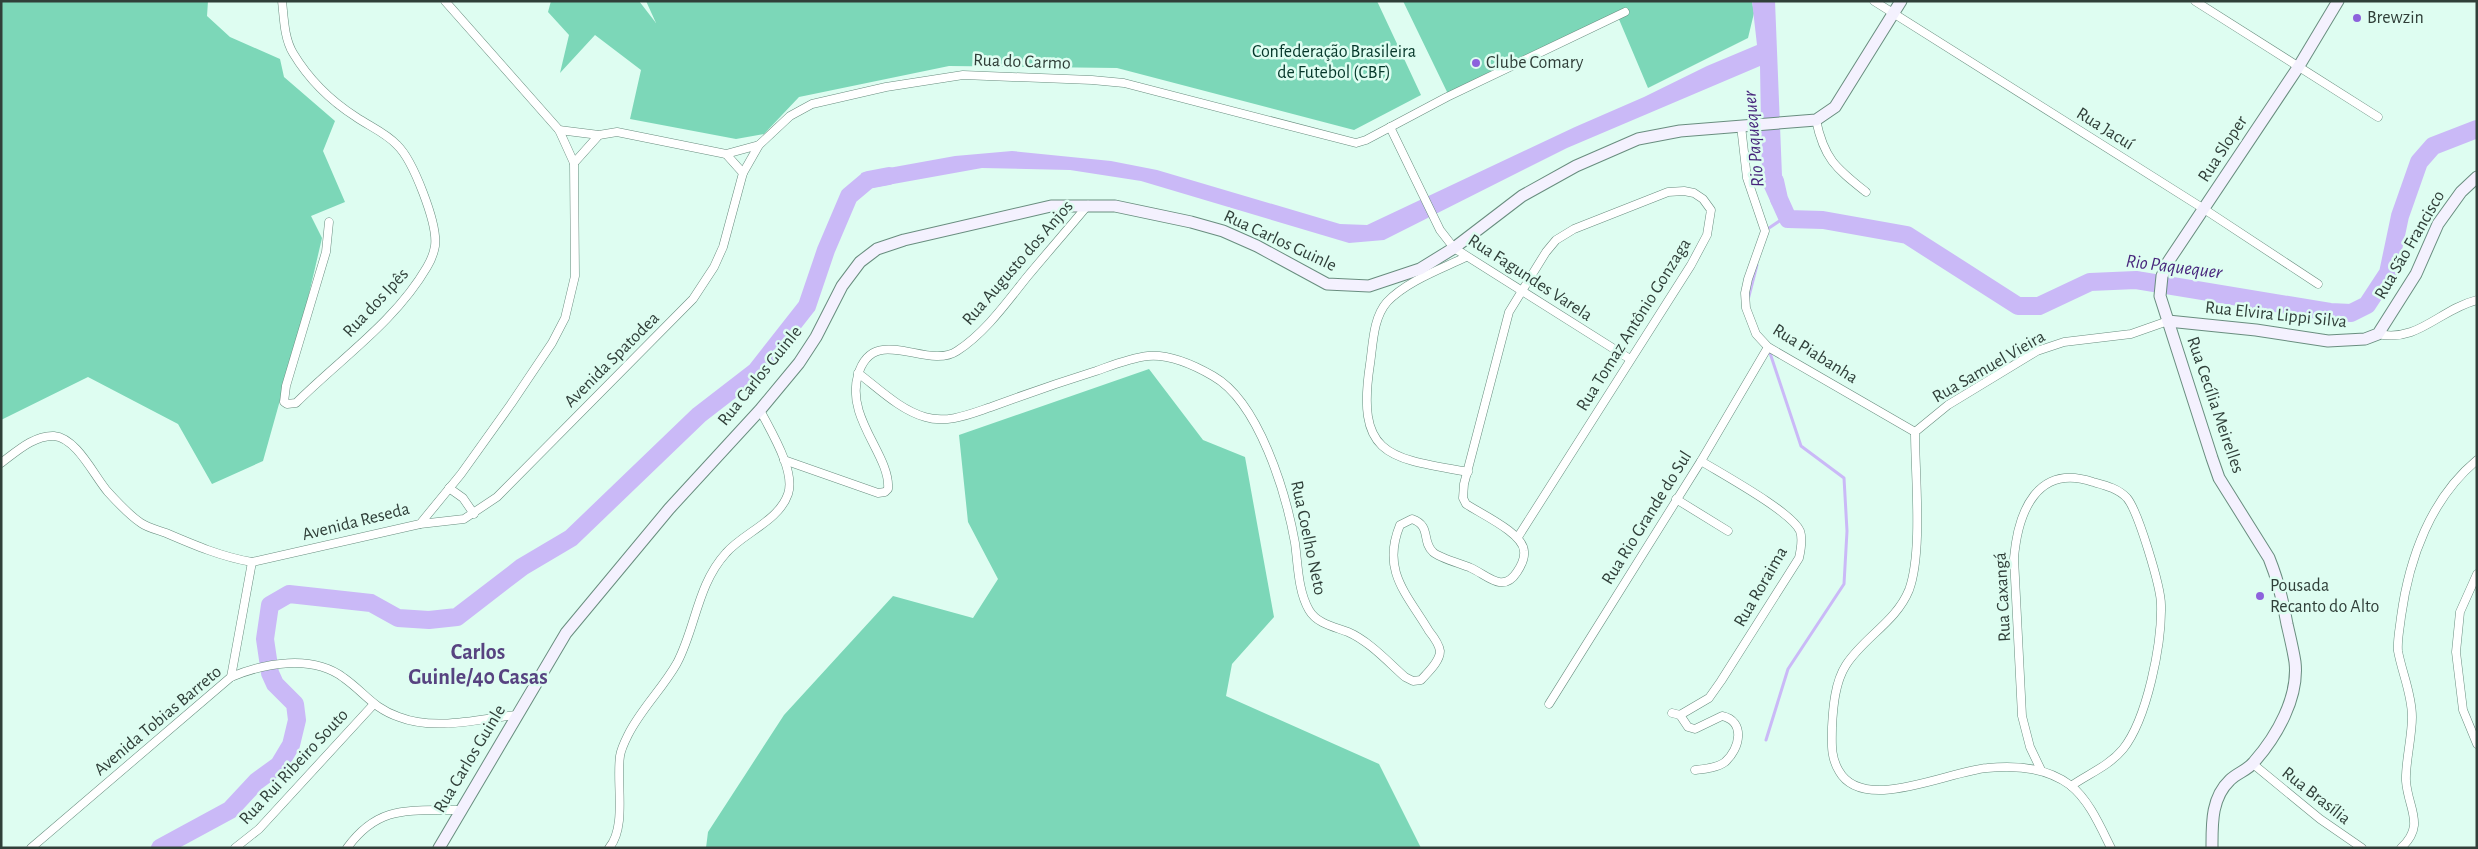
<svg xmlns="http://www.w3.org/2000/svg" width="2478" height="849" viewBox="0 0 2478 849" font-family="'Alegreya Sans',sans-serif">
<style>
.green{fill:#7cd7b8}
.water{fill:#cab9f7}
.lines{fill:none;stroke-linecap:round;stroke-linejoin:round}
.stream{stroke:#cab9f7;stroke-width:3}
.river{stroke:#cab9f7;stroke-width:18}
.street-casing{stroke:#698d7f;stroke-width:9}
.secondary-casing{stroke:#698d7f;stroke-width:13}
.street{stroke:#fff;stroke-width:8}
.secondary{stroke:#f4f1fe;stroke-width:11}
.poi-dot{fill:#8d62dc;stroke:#defdf1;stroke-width:2}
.labels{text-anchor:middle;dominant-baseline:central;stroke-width:5;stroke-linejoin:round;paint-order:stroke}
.poi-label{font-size:18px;fill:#303f39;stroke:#defdf1;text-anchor:start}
.park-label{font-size:18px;fill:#06372a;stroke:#defdf1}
.street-label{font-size:18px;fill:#303f39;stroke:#defdf1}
.water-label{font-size:19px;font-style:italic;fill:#46247b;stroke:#defdf1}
.district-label{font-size:22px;font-weight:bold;fill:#574380;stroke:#defdf1}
</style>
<rect width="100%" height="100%" fill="#defdf1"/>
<!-- green -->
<g class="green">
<path d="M1 1H208L207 16 230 37 280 59 284 77 335 121 323 151 345 202 311 216 322 238 305 311 263 461 212 484 178 424 88 377 1 420Z"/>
<path d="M551 1H639L656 23 646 1H1377L1421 95 1354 130 1117 68 949 66 799 97 764 134 736 139 630 119 641 70 595 35 560 73 569 35 548 12Z"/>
<path d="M1403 1H1752L1754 13 1748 38 1648 88 1618 17 1449 96Z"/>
<path d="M1149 369 1203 440 1245 457 1274 617 1232 664 1226 696 1379 764 1421 848H706L708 832 784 715 893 596 973 618 998 579 968 522 959 435Z"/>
</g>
<!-- water -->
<path class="water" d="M1752 1H1775L1782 176 1788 200 1772 205 1762 183 1760 66 1567 148 1384 240 1349 243 1141 181 1070 170 982 168 871 188 861 173 955 156 1012 151 1111 161 1157 170 1340 224 1367 225 1575 127 1644 97 1707 66 1757 45Z"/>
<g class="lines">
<!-- stream -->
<g class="stream">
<path d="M1766 230 1781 220 1788 219"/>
<path d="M1748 300 1757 265"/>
<path d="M1766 740 1788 669 1844 584 1847 531 1844 478 1801 446 1769 350"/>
</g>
<!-- river -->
<g class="river">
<path d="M1775 181 1779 199 1788 219 1823 220 1907 235 2018 306H2039L2090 282 2136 280 2330 312 2351 313 2367 305 2388 273 2400 216 2419 162 2433 146 2477 129"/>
<path d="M160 848 230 810 257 781 279 765 291 745 297 720 295 704 275 684 270 673 265 639 270 605 289 594 371 603 398 618 429 620 457 617 522 567 571 538 699 415 756 371 807 306 826 250 849 196 868 180 889 176"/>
</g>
<defs>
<g id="street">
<path d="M282 1C284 18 284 38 293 53 308 78 331 101 356 117 369 126 386 133 397 145 413 160 438 224 435 246 434 252 430 262 427 267 395 322 340 359 296 403L287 404 284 402 286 386 326 252 329 222"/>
<path d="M1874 1 2204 209 2318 284"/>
<path d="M2195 1 2378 117"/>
<path d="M1816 120C1824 159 1836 168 1866 192"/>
<path d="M1741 126 1747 178 1765 231 1748 279 1745 293 1746 308 1756 334 1768 347 1915 432"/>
<path d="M1390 127 1440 230 1454 248 1630 359"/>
<path d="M559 130 599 135 617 132 726 154 759 145 790 116 812 104 886 87 963 75 1092 80 1124 83 1356 143 1366 140 1447 97 1625 12"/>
<path d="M574 163 599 135"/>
<path d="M743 173 759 145"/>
<path d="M1466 257C1441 269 1407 281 1387 302 1373 318 1373 344 1370 364 1356 456 1388 458 1468 472"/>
<path d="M2378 334C2418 343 2440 309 2477 300"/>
<path d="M858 373C878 388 900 410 925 417 947 424 970 414 991 407 1026 394 1061 382 1096 371 1113 365 1130 358 1148 356 1170 354 1194 365 1213 376 1259 402 1286 493 1295 543 1298 565 1298 591 1309 610 1317 624 1335 627 1348 632 1369 641 1388 662 1405 677L1413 681 1421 680C1427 673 1440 662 1440 651 1439 644 1433 636 1429 631 1407 594 1381 571 1400 525L1412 519C1432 526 1421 541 1433 552 1439 558 1462 564 1471 568 1487 575 1503 594 1517 572 1521 566 1525 559 1524 551 1523 533 1481 514 1466 504L1463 498 1464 484 1509 312 1546 252 1556 240 1574 229 1668 192 1684 191 1694 193 1703 199 1711 210 1707 235 1691 265 1518 537"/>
<path d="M784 460 878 493 885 492 888 489C891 456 845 418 858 375 873 322 927 371 957 351 985 333 1007 302 1027 277 1047 253 1068 229 1088 205"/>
<path d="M1 463C16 452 34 435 54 436 77 438 94 476 108 492 118 503 129 515 141 523 148 528 158 530 166 533 194 545 222 557 252 562L420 524 461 474 511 404 552 343 565 318 575 276 574 163 559 130 445 1"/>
<path d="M449 488 463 498 474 514"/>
<path d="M1676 499 1728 531"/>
<path d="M420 524 464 519 497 497 693 299 714 267 723 247 743 173 726 154"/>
<path d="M2477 574 2460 612 2456 652 2463 710 2477 744"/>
<path d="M231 677 252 562"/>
<path d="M1549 704 1701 461 1768 347"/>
<path d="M1672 713 1680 715 1709 698 1721 681 1799 558C1801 549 1803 539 1800 531 1792 512 1722 474 1701 461"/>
<path d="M1680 715 1688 727 1695 729 1722 716C1746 721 1740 749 1725 762 1717 768 1704 769 1695 770"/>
<path d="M2253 764 2320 819 2362 848"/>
<path d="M2041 770 2030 747 2022 716 2014 558C2018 512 2037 463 2093 482 2104 485 2118 488 2127 498 2138 511 2161 587 2161 605 2162 644 2147 719 2123 749 2109 766 2088 774 2071 786"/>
<path d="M31 848 231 677C265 663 312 654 344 678 365 693 373 708 399 717 435 731 479 719 516 715"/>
<path d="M235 848 259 829 373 705"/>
<path d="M347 848C379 804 410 811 459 810"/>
<path d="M609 848C627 827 616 783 620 756 621 749 625 741 628 735 641 709 663 688 677 663 696 627 697 585 726 553 743 533 779 521 788 494 796 471 770 430 760 410"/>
<path d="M2111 848C2100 826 2089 800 2070 785 2046 767 2016 765 1987 768 1949 771 1863 814 1839 771 1830 756 1832 742 1832 727 1833 707 1835 682 1846 665 1864 637 1896 622 1909 590 1923 552 1915 475 1915 432L1948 405 2037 351 2064 342 2131 334 2168 321"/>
<path d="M2401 848C2426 825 2408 809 2406 781 2405 764 2412 737 2412 717 2412 694 2402 673 2398 651 2397 640 2400 627 2401 617 2409 558 2431 498 2477 460"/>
</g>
<g id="secondary">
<path d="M2168 321 2256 330 2328 341 2365 339 2378 334 2416 274 2438 224 2461 192 2477 177"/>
<path d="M439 848 566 633 669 509 760 410 799 363 816 337 842 286 860 262 877 249 904 240 1051 206H1115L1191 222 1223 231 1257 246 1327 284 1369 286 1420 269 1454 248 1522 196 1576 166 1638 139 1680 131 1816 120 1835 107 1901 1"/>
<path d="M2212 848C2212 824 2211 798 2230 780 2237 773 2248 770 2254 762 2277 736 2299 697 2295 662 2293 649 2290 637 2287 624 2283 601 2278 580 2269 558L2219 478 2212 458 2160 296 2162 276 2168 262 2299 66 2338 1"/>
</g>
</defs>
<!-- street casing -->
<use href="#street" class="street-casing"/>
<!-- secondary casing -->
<use href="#secondary" class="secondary-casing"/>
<!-- street -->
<use href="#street" class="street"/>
<!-- secondary -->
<use href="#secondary" class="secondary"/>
</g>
<!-- markers -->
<g class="poi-dot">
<circle cx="2357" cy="18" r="5"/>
<circle cx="1476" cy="63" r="5"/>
<circle cx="2260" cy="596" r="5"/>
</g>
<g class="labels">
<!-- poi labels -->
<g class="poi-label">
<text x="2367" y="18">Brewzin</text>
<text x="1486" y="63">Clube Comary</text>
<text x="2270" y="586">Pousada<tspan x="2270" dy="21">Recanto do Alto</tspan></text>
</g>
<!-- park labels -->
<g class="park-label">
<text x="1334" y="52">Confederação Brasileira<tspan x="1334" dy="21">de Futebol (CBF)</tspan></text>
</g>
<!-- street labels -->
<g class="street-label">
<text transform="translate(1022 62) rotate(2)">Rua do Carmo</text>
<text transform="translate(2105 129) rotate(32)">Rua Jacuí</text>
<text transform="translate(2223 149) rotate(-57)">Rua Sloper</text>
<text transform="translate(1280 241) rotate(25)">Rua Carlos Guinle</text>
<text transform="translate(2410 245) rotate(-60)">Rua São Francisco</text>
<text transform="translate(1018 263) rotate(-49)">Rua Augusto dos Anjos</text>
<text transform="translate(1530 278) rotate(33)">Rua Fagundes Varela</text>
<text transform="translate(376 303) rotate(-47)">Rua dos Ipês</text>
<text transform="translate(2276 315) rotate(6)">Rua Elvira Lippi Silva</text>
<text transform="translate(1634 325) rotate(-58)">Rua Tomaz Antônio Gonzaga</text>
<text transform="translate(1815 354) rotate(32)">Rua Piabanha</text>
<text transform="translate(612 360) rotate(-45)">Avenida Spatodea</text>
<text transform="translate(1989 367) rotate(-30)">Rua Samuel Vieira</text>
<text transform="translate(760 376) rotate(-51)">Rua Carlos Guinle</text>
<text transform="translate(2215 405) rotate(71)">Rua Cecília Meirelles</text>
<text transform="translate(1647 518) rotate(-58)">Rua Rio Grande do Sul</text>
<text transform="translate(356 522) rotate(-14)">Avenida Reseda</text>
<text transform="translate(1308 538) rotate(78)">Rua Coelho Neto</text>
<text transform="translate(1761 587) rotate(-60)">Rua Roraima</text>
<text transform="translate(2003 597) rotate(-93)">Rua Caxangá</text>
<text transform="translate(158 721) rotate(-40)">Avenida Tobias Barreto</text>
<text transform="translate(470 759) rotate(-59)">Rua Carlos Guinle</text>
<text transform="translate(294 767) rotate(-47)">Rua Rui Ribeiro Souto</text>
<text transform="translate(2316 796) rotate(38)">Rua Brasília</text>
</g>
<!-- water labels -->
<g class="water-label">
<text transform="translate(1754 139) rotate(-95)">Rio Paquequer</text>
<text transform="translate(2174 267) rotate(7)">Rio Paquequer</text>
</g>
<!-- district labels -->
<g class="district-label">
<text x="478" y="652">Carlos<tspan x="478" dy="25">Guinle/40 Casas</tspan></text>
</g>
</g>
<!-- border -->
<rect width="2478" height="849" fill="none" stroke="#303f39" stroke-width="5"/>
</svg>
